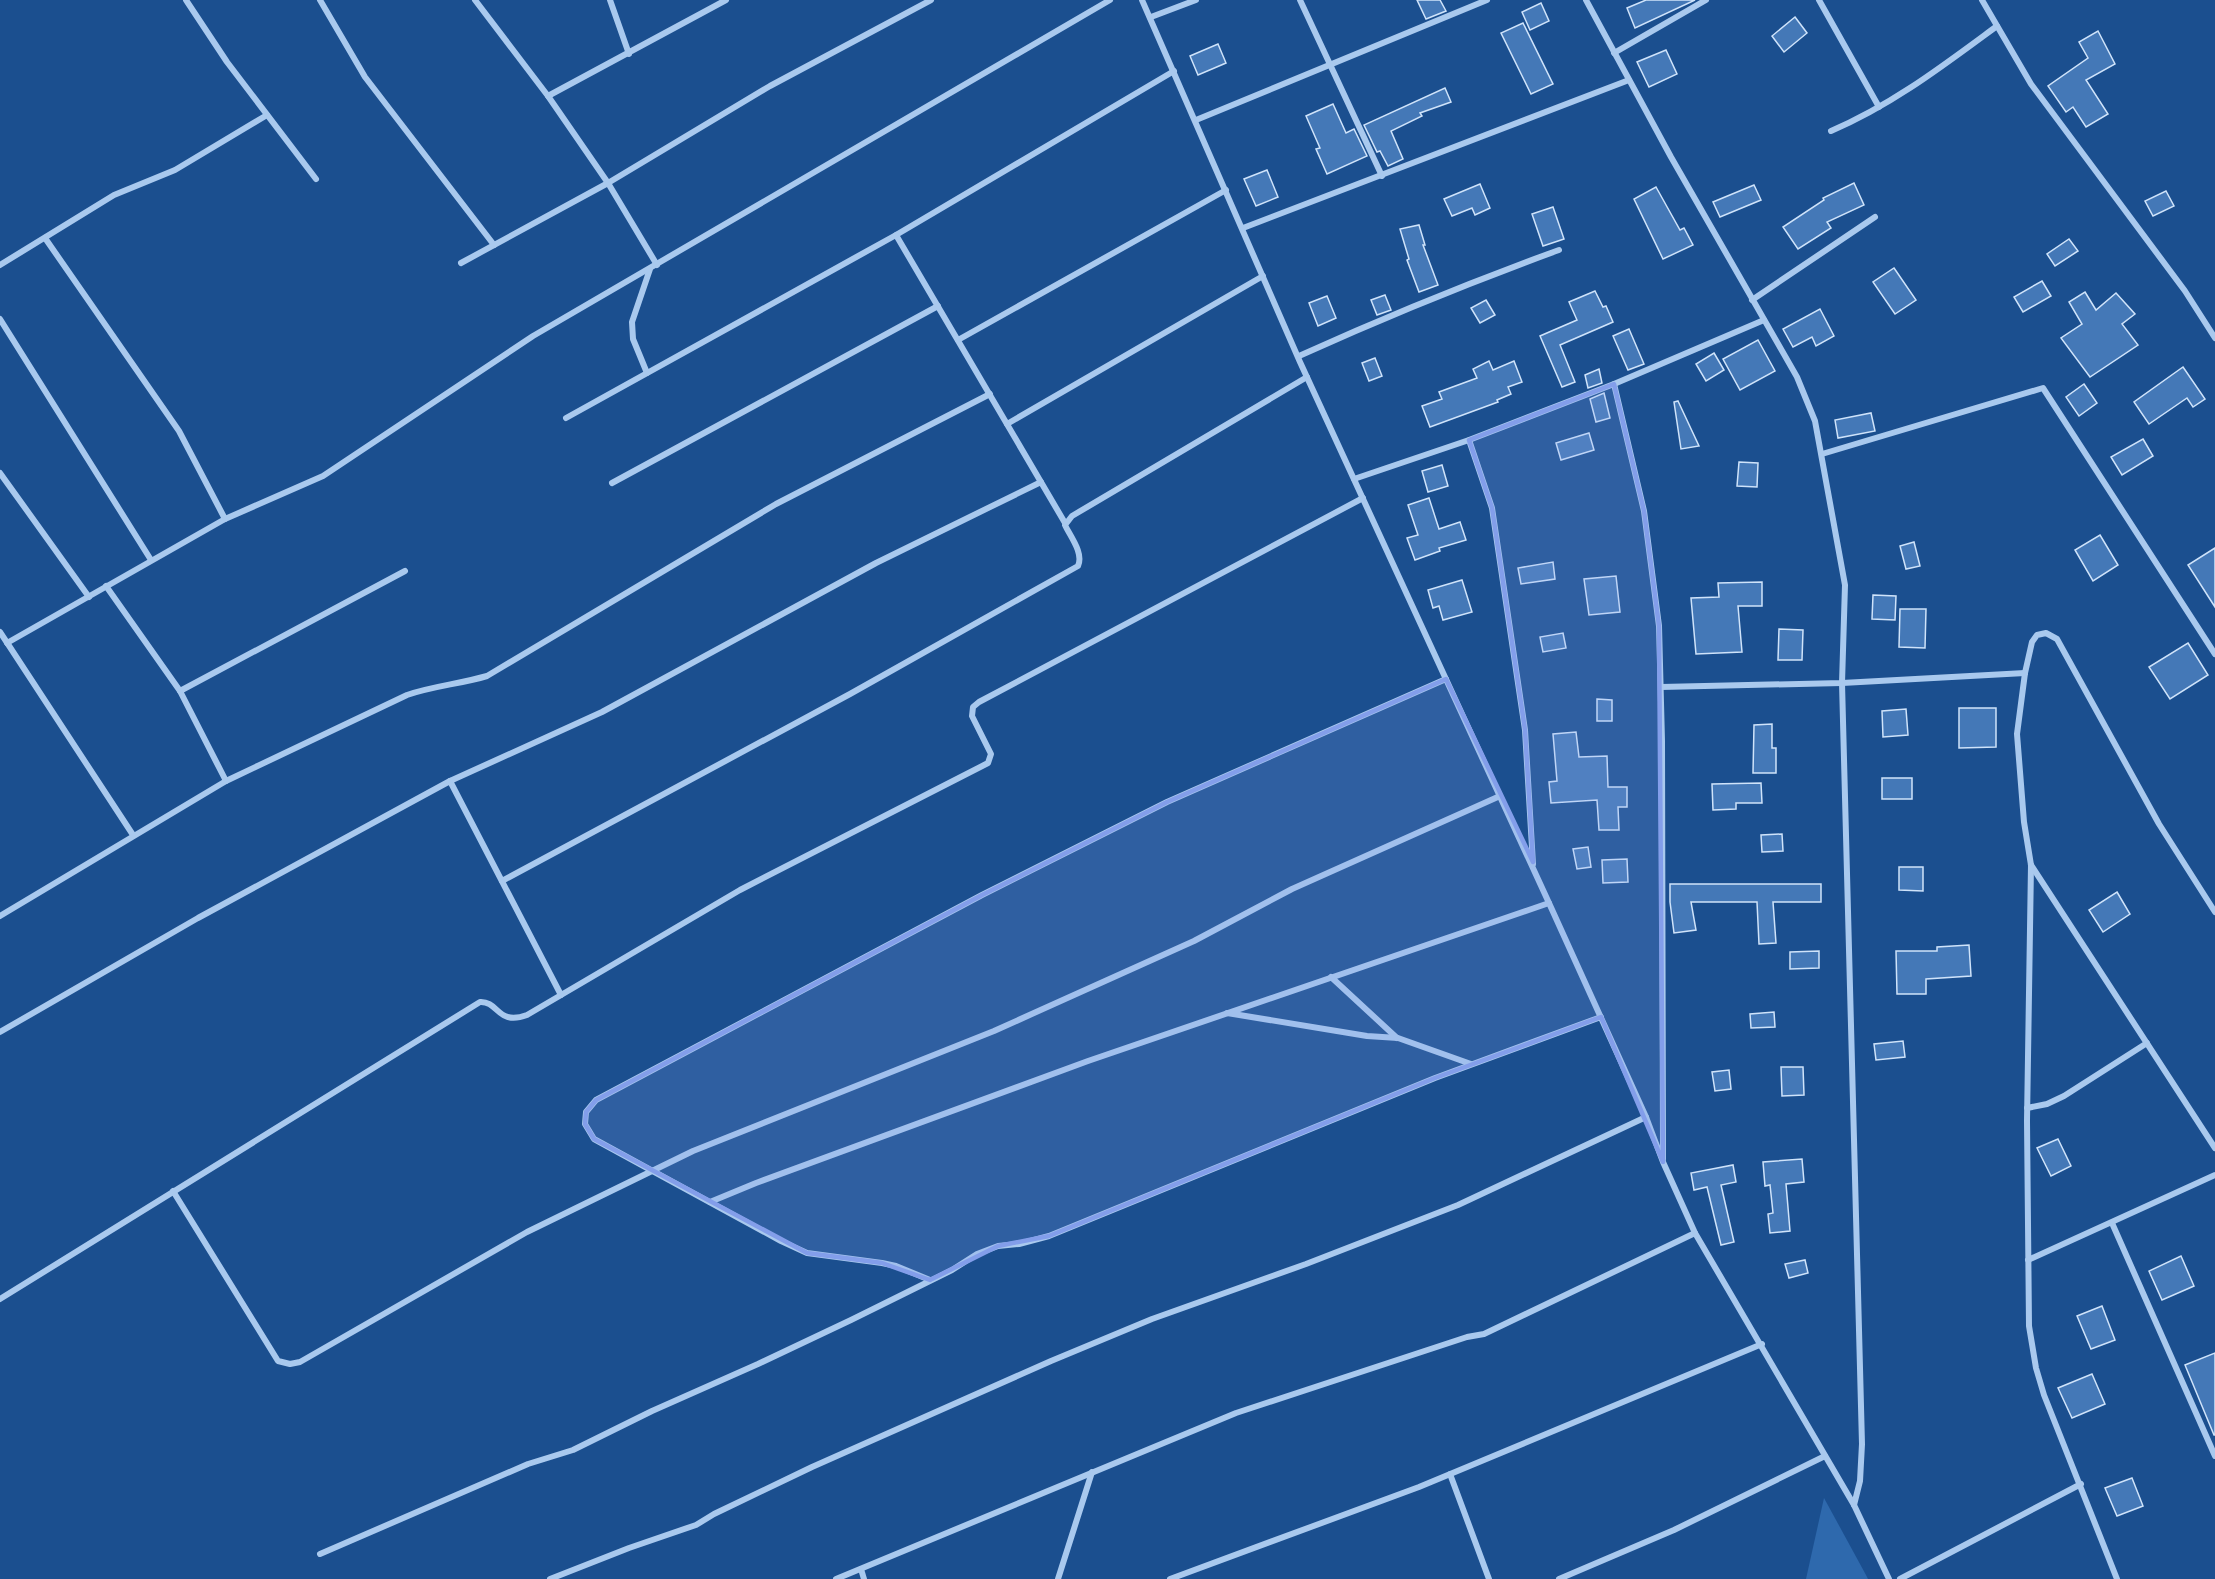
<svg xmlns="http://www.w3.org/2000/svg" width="2215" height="1579" viewBox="0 0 2215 1579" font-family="Lato,sans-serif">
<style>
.green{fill:#2e69ad}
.building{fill:#4478b7;stroke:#cfe3fa;stroke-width:1.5}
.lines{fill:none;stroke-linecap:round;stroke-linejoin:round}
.street{stroke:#a9c9ee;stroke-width:6}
.marked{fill:#839eea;fill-opacity:0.2;stroke:#839eea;stroke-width:4.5;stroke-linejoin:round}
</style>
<rect width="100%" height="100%" fill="#1b4f8f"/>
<!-- green -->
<path class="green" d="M1824 1498 1866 1575 1868 1579H1806Z"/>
<!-- building -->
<g class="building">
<path d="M1417 0H1440L1446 11 1426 19Z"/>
<path d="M1646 0H1695L1635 28 1627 8Z"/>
<path d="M1541 3 1549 21 1530 30 1522 12Z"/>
<path d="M1795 17 1807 33 1784 52 1772 36Z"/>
<path d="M1523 23 1553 84 1531 94 1501 33Z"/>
<path d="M2098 31 2115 64 2086 80 2108 114 2086 127 2073 107 2066 112 2048 86 2088 58 2079 42Z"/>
<path d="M1218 44 1226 63 1198 75 1190 56Z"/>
<path d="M1666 50 1677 74 1649 87 1637 62Z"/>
<path d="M1445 88 1451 102 1420 113 1422 116 1391 131 1403 159 1388 166 1380 151 1377 152 1364 125Z"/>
<path d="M1333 104 1346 133 1354 129 1367 156 1327 174 1316 149 1320 148 1306 116Z"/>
<path d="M1267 170 1278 197 1256 206 1244 179Z"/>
<path d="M1854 183 1864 205 1827 222 1831 228 1798 249 1783 227 1824 200 1823 198Z"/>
<path d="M1480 184 1490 208 1475 215 1472 208 1452 216 1444 199Z"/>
<path d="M1754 185 1761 200 1720 217 1713 202Z"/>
<path d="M1656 187 1680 230 1684 228 1693 245 1663 259 1634 199Z"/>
<path d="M2166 191 2174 206 2153 216 2145 201Z"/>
<path d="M1553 207 1564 239 1543 246 1532 214Z"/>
<path d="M1419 225 1425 245H1423L1438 285 1419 292 1407 260 1409 259 1400 229Z"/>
<path d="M2069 239 2078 251 2055 266 2047 254Z"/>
<path d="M1894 268 1916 300 1895 314 1873 282Z"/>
<path d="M2042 281 2051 296 2023 312 2014 297Z"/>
<path d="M1595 291 1603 307 1606 306 1613 322 1560 345 1575 382 1562 387 1540 336 1577 320 1569 302Z"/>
<path d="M2085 292 2096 310 2116 293 2135 314 2122 324 2138 345 2090 377 2061 338 2082 324 2069 302Z"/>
<path d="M1385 295 1391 310 1377 315 1371 300Z"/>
<path d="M1327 296 1336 318 1318 326 1309 303Z"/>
<path d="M1486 300 1495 315 1480 323 1471 308Z"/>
<path d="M1820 309 1834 336 1816 346 1812 337 1793 347 1783 329Z"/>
<path d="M1629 329 1644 364 1628 370 1613 336Z"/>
<path d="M1758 340 1775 371 1740 390 1723 359Z"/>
<path d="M1714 353 1724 370 1706 381 1696 364Z"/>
<path d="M1375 358 1382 376 1369 381 1362 363Z"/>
<path d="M1489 361 1493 370 1514 361 1522 382 1508 387 1511 394 1497 400 1498 402 1430 427 1422 406 1442 399 1439 392 1477 378 1473 369Z"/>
<path d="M2183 367 2205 399 2193 407 2187 398 2149 424 2134 402Z"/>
<path d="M1599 369 1602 383 1588 388 1585 375Z"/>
<path d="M2084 384 2097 403 2079 416 2066 397Z"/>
<path d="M1604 393 1610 418 1596 422 1590 399Z"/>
<path d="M1678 401 1699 446 1681 449 1674 402Z"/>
<path d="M1871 413 1875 431 1838 438 1835 420Z"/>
<path d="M1589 433 1594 450 1561 460 1556 443Z"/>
<path d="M2143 439 2153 456 2122 475 2111 457Z"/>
<path d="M1739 462 1758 463 1757 487 1737 486Z"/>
<path d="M1442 465 1448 486 1428 492 1422 471Z"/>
<path d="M1429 498 1439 529 1460 522 1466 540 1439 548 1440 551 1415 560 1407 538 1418 535 1408 505Z"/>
<path d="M2100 535 2118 565 2093 581 2075 550Z"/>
<path d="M1914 542 1920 566 1906 569 1900 546Z"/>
<path d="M2215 548V607L2188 565Z"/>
<path d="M1553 562 1555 579 1521 584 1518 568Z"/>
<path d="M1616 576 1620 612 1589 615 1584 579Z"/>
<path d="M1462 580 1472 612 1443 620 1439 606 1433 608 1428 590Z"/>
<path d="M1762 582V606H1738L1742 652 1696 654 1691 598 1719 597 1718 583Z"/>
<path d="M1873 595 1896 596 1895 620 1872 619Z"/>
<path d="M1900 609H1926L1925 648 1899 647Z"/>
<path d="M1779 629 1803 630 1802 660H1778Z"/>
<path d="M1563 633 1566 648 1543 652 1540 637Z"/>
<path d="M2188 643 2208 675 2170 699 2149 667Z"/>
<path d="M1597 699 1612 700V721H1597Z"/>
<path d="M1959 708H1996V747L1959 748Z"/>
<path d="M1906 709 1908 735 1883 737 1882 711Z"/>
<path d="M1772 724V748H1776V773H1753L1754 725Z"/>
<path d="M1576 732 1579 757 1607 756 1608 787H1627V807H1618L1619 830H1599L1597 800 1551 803 1549 782 1557 781 1553 734Z"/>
<rect x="1882" y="778" width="30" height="21"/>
<path d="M1761 783 1762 803H1736V809L1713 810 1712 784Z"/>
<path d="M1782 834 1783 851 1762 852 1761 835Z"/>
<path d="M1588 847 1591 867 1577 869 1573 849Z"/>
<path d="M1627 859 1628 882 1603 883 1602 860Z"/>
<path d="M1899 867H1923V891L1899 890Z"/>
<path d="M1670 884H1821V902H1773L1776 943 1759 944 1757 902H1691L1696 930 1674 933 1670 902Z"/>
<path d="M2117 892 2130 914 2103 932 2089 910Z"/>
<path d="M1969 945 1971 976 1926 979V994H1897L1896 951H1937V947Z"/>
<path d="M1819 951V968L1790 969V952Z"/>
<path d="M1774 1012 1775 1027 1751 1028 1750 1014Z"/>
<path d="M1903 1041 1905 1057 1876 1060 1874 1044Z"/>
<path d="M1781 1067H1803L1804 1095 1782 1096Z"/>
<path d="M1729 1070 1731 1089 1715 1091 1712 1072Z"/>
<path d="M2058 1139 2071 1166 2051 1176 2037 1148Z"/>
<path d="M1802 1159 1804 1182 1786 1184 1790 1231 1770 1233 1768 1214 1773 1213 1770 1185 1765 1186 1763 1162Z"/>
<path d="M1733 1165 1736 1182 1721 1185 1734 1242 1721 1245 1707 1187 1694 1190 1691 1173Z"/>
<path d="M2181 1256 2194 1286 2162 1300 2149 1271Z"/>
<path d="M1805 1260 1808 1273 1789 1278 1785 1264Z"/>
<path d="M2102 1306 2115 1340 2091 1349 2077 1316Z"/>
<path d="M2215 1353V1435H2214L2185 1365Z"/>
<path d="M2092 1374 2105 1404 2072 1418 2058 1388Z"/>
<path d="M2132 1478 2143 1506 2117 1516 2105 1488Z"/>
</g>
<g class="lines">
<!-- street -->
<g class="street">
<path d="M186 0 227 62 316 179"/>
<path d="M320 0 365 77 494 245"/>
<path d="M475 0 548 96 608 183 657 265"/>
<path d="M610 0 629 54"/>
<path d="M1142 0 1300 362 1549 903 1646 1117 1663 1162 1695 1233 1854 1505 1889 1579"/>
<path d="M1300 0 1382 176"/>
<path d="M1586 0 1671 157 1797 377 1815 421 1845 585 1842 683 1862 1444 1860 1481 1854 1505"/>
<path d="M1819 0 1879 107"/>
<path d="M1982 0 2031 84 2185 291 2215 338"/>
<path d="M1151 17 1196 0"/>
<path d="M1614 53 1706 0"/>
<path d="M548 96 726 0"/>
<path d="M1196 120 1487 0"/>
<path d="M1831 131C1892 105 1944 65 1997 26"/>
<path d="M1243 228 1629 80"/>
<path d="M896 235 1065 523"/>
<path d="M45 238 179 431 225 519"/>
<path d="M461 263 608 183 770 86 931 0"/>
<path d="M0 265 114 195 175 170 267 115"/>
<path d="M1752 300 1875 217"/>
<path d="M0 319 151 560"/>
<path d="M958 340 1226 190"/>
<path d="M1299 356C1385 317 1471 282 1559 250"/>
<path d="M647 373 633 339 632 322 650 269"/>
<path d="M1614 384 1644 511 1659 626 1662 741 1663 1159"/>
<path d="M566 418 896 235 1174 71"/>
<path d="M1007 424 1263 276"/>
<path d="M1469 440 1492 508 1525 730 1533 864"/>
<path d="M1822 454 2043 388 2215 654"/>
<path d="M0 473 89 597"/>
<path d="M1354 479 1469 440 1614 384 1764 320"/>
<path d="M612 483 938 306"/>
<path d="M106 586 180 691 226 781"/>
<path d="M0 632 133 835"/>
<path d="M7 643 225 519 323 476 533 336 1110 0"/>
<path d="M1661 687 1842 683 2025 673"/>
<path d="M180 691 405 571"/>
<path d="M450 781 561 995"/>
<path d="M2031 865 2215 1148"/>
<path d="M502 881 850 694 1078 566C1084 553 1070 536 1065 525L1072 516 1307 377"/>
<path d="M0 916 226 781 407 695C433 686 460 684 487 676L776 504 990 394"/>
<path d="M1331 977 1397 1038"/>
<path d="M1227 1013 1367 1036 1398 1038 1471 1064"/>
<path d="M0 1032 198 918 450 781 602 712 876 563 1041 482"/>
<path d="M2027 1108 2047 1104 2064 1096 2147 1043"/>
<path d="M173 1191 278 1361 290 1364 300 1362 527 1232 693 1151 994 1031 1194 941 1292 889 1500 796"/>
<path d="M710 1202 756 1183 1088 1061 1549 903"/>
<path d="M2112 1223 2215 1456"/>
<path d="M2028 1260 2215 1175"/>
<path d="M930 1280 896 1266 882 1263 807 1253 781 1241 594 1139 585 1124 586 1112 596 1100 982 895 1167 802 1446 679"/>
<path d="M0 1299 480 1002C499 1001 497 1026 527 1015L740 890 988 763 991 754 972 716 973 707 979 702 1363 498"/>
<path d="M1450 1474 1489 1579"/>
<path d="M320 1554 528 1464 573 1450 652 1411 758 1364 851 1320 952 1270 977 1254 998 1246 1019 1244 1049 1236 1435 1078 1601 1017"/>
<path d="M861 1569 864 1579"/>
<path d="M550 1579 629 1548 696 1525 714 1514 812 1467 1051 1361 1152 1319 1306 1264 1458 1205 1646 1117"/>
<path d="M836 1579 1236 1413 1467 1337 1484 1334 1695 1233"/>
<path d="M1058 1579 1092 1472"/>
<path d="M1170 1579 1419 1487 1762 1344"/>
<path d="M1559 1579 1674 1530 1825 1456"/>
<path d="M1900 1579 2081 1484"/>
<path d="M2117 1579 2044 1395 2036 1368 2029 1326 2027 1121 2031 865 2024 822 2017 734 2025 673 2032 642 2037 635 2046 633 2057 639 2159 824 2215 912"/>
</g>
</g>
<!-- marked area -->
<path class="marked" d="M1614 384 1644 511 1659 626 1663 1162 1601 1017 1435 1078 1049 1236 998 1246 930 1280 882 1263 807 1253 594 1139 585 1124 586 1112 596 1100 982 895 1167 802 1446 679 1533 862 1525 730 1492 508 1469 440Z"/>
</svg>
